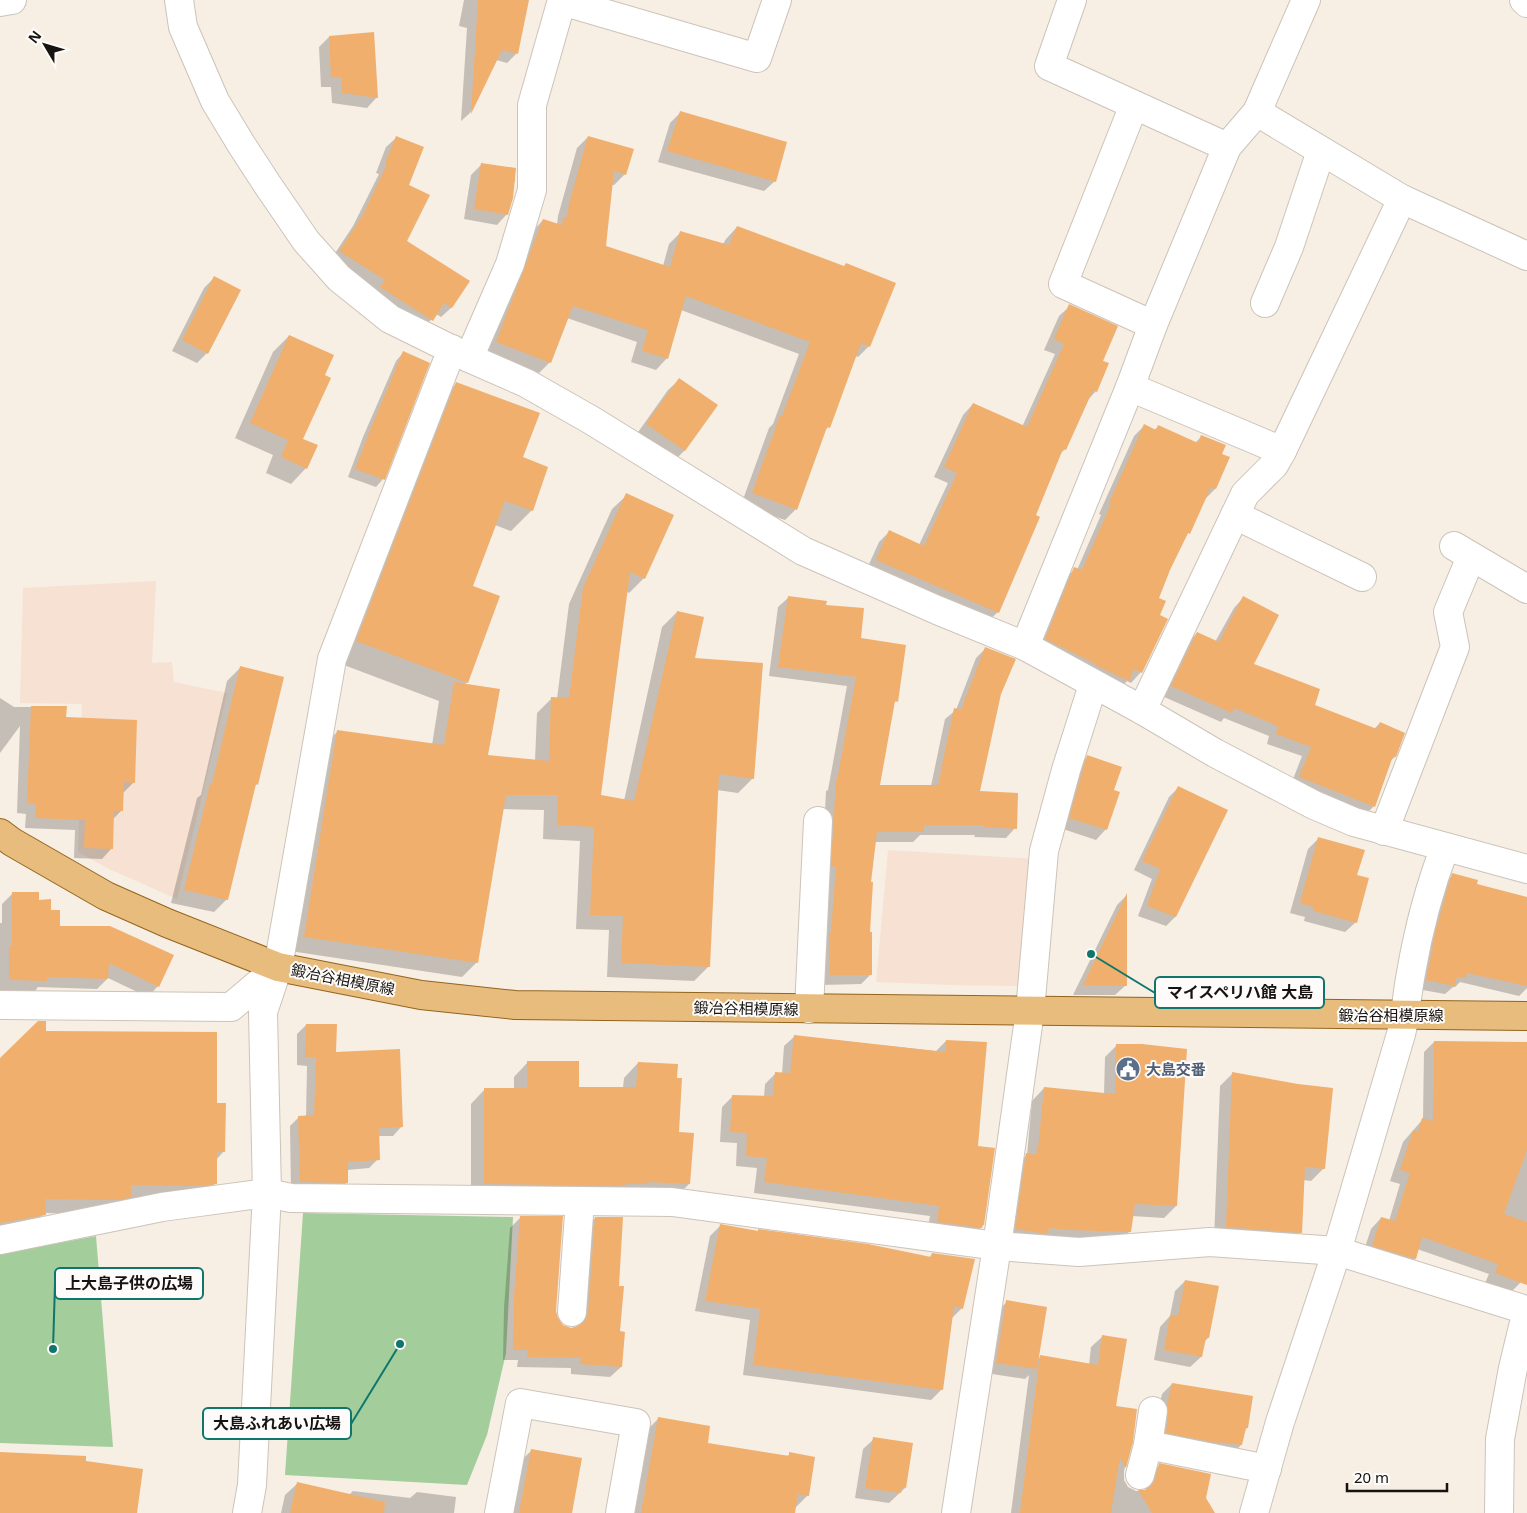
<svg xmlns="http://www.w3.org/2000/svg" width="1527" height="1513" viewBox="0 0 1527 1513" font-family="'Noto Sans','Noto Sans JP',sans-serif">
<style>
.commercial{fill:#f6e1d3}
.green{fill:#a4cd9c}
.shadow{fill:#0003}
.building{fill:#f0af6d}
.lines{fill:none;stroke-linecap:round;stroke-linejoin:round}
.minor-casing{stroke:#ccc3b9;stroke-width:30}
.major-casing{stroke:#94641d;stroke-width:30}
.minor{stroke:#fff;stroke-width:28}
.major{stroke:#e8bc7c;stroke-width:28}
.labels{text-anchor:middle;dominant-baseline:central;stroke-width:4;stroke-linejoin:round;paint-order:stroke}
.street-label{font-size:15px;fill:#161310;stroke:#fefcfa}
.service-label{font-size:15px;font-weight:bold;fill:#4e5e75;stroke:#fefcfa;text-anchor:start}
.leader{fill:none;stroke:#0f766e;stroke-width:2}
.callout-dot{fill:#0f766e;stroke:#fefcfa;stroke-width:2}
.callout{fill:#fefcfa;stroke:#0f766e;stroke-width:2}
.callout-label{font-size:16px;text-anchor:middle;font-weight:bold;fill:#161310}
</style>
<rect width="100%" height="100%" fill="#f7eee4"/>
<!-- commercial -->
<g class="commercial">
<path d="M156 581 152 663 172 662 174 682 227 693 177 899 109 869 78 852 82 704 20 703 23 588Z"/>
<path d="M888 850 1036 859 1027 986 951 985 876 982Z"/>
</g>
<!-- green -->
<g class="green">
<path d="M303 1213 513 1217 506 1353 487 1435 467 1485 285 1475Z"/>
<path d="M96 1236 113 1447 0 1443V1254Z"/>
</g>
<!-- shadow -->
<g class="shadow">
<path d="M464 0H527L516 54 507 63 496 60 470 113 461 121 467 28 459 26Z"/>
<path d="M329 37 377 97 367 108 332 103 331 87H321L319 47Z"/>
<path d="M680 113 775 181 764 191 658 162 670 123Z"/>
<path d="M588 137 625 174 614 185H611L605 247 663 266 669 244 681 232 723 244 726 239 737 227 869 346 858 357 855 356 828 427 824 432 796 509 785 520 741 505 769 428 773 424 799 354 681 310 667 358 656 370 631 362 637 342 567 318 550 362 539 373 485 354 532 232 543 220 557 225 558 216 577 148Z"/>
<path d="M396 138 407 186 406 241 468 281 451 308 441 317 436 314 422 330 330 261 353 226 379 174 376 173 386 147Z"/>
<path d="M481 165 515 169V179L507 214 497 225 464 219 471 175Z"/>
<path d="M214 278 207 353 197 363 172 351 204 288Z"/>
<path d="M1070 306 1102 361 1096 391 1087 401 1065 449 1059 455 998 612 987 622 866 571 879 542 889 532 919 545 948 483 934 477 963 415 973 404 1022 427 1055 354 1044 350 1059 316Z"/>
<path d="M289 336 324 376 302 439 306 468 291 484 266 473 273 455 235 438 273 352Z"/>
<path d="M403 353 383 479 376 487 348 477 363 437 396 361Z"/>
<path d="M679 380 716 405 684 451 674 461 636 435 668 390Z"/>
<path d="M456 384 522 458 532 510 511 531 495 525 472 587 467 682 464 685 486 756 535 761 537 713 551 699H557L569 604 612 509 627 495 644 578 629 593 626 591 599 796 624 801 662 627 677 612 693 659 753 778 738 793 717 790 709 966 694 981 607 977 609 930 576 929 580 841 543 839 544 810 502 809 477 962 462 977 290 951 323 746 338 731 432 745 439 701 336 662 435 405Z"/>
<path d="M1144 426 1154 430 1158 427 1195 443 1202 436 1221 454 1228 458 1215 489 1205 499 1169 570 1158 599V616L1141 672 1131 683 1127 681 1118 690 1035 650 1064 579 1075 569 1077 570 1101 515 1099 514 1134 436Z"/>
<path d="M788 598 825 606 859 639 896 701 893 704 879 786H931L945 719 956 710 976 658 986 648 1000 694 979 792 1015 828 1006 838 974 837 975 835H920L913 842H874L870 883 869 933 871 974 861 984 820 985 822 876 826 791 828 790 847 686 769 676 778 607Z"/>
<path d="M1243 598 1252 665 1313 705 1374 729 1380 723 1404 733 1395 757 1390 761 1374 806 1364 816 1290 787 1302 756 1267 744 1269 736 1224 718 1221 722 1162 696 1187 643 1197 633 1215 642 1234 608Z"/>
<path d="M240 668 257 784 253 787 227 899 214 912 171 903 197 798 201 795 227 681Z"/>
<path d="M0 698 14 707H65V719L134 782 123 793 122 810 112 820V848L102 859 74 858 75 830 25 828 26 814 17 813 20 726 0 753Z"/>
<path d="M1087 757 1113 791 1106 829 1096 840 1060 828 1077 767Z"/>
<path d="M1178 788 1226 811 1175 917 1166 926 1138 916 1152 879 1134 870 1169 797Z"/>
<path d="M1318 839 1356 876V922L1345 932 1304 921 1305 917 1290 913 1308 849Z"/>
<path d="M1453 875 1476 885 1527 898V988L1519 996 1460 982 1455 987H1453L1445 994 1417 989 1443 884Z"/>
<path d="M12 894 37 901 50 911 58 927 158 986 148 997 108 978 97 989 38 987 35 991 0 990V923H2V904Z"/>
<path d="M1126 896V985L1115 995H1073L1117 905Z"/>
<path d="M306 1025 335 1054 402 1126 393 1136H378V1159L369 1168 347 1170V1182L338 1192 291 1191 290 1126 299 1117H306L307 1066 297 1065V1034Z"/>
<path d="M45 1032 215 1104 224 1151 216 1160 215 1183 201 1198 186 1200 127 1199 115 1211 105 1214 44 1213 30 1229 0 1235V1059Z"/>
<path d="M795 1036 936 1051 946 1041 981 1228 970 1238 927 1232 930 1216 754 1193 757 1168 736 1166 737 1143 720 1142 722 1107 732 1097H764L765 1084 776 1073 782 1074 784 1046Z"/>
<path d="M1434 1042 1527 1045V1271L1521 1282 1510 1293 1485 1283 1489 1274 1417 1249 1415 1259 1404 1269 1362 1256 1371 1229 1381 1218 1389 1221 1400 1184 1390 1181 1403 1142 1423 1119 1424 1052Z"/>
<path d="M1117 1045 1186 1050 1176 1206 1164 1218 1132 1216 1129 1232 1117 1244 1004 1241 1014 1167 1027 1155 1032 1101 1044 1088 1104 1094 1105 1057Z"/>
<path d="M528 1062 577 1088H623L624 1078 638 1063 677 1134 689 1184 675 1198H471V1104L485 1089H514V1077Z"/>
<path d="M1232 1074 1324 1168 1311 1181 1303 1180 1301 1232 1288 1245 1214 1240 1220 1086Z"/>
<path d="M521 1217 555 1311 557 1319 562 1326 571 1329 576 1328 578 1325 585 1229 595 1218 618 1287V1332L621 1367 610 1377 571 1374V1368L517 1367 518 1360H503L504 1308 510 1228Z"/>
<path d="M720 1226 929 1258 932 1254 962 1308 952 1318 942 1389 931 1400 743 1375 750 1320 695 1311 710 1236Z"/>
<path d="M1185 1281 1208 1338 1204 1342 1201 1357 1190 1367 1154 1360 1160 1327 1170 1316 1175 1291Z"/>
<path d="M1007 1302 1037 1360 1040 1357 1089 1365 1091 1347 1102 1337 1114 1407 1131 1442 1124 1471V1480L1128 1487 1136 1491H1145L1149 1475 1160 1465 1205 1498 1213 1513H1011L1029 1375 1025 1379 986 1373 996 1312Z"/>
<path d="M1172 1384 1247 1428 1244 1431 1241 1445 1231 1455 1156 1443 1157 1416 1162 1394Z"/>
<path d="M658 1419 706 1444 787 1456 790 1454 808 1495 794 1509 793 1513H630L644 1433Z"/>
<path d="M874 1439 905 1488 889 1503 855 1498 863 1449Z"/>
<path d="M531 1451 570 1513H503L510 1471Z"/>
<path d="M298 1483 349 1495 353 1491 410 1498 417 1492 456 1497 454 1513H281L285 1495Z"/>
</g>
<!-- building -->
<g class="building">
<path d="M478 0H529L518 54 502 50 471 114Z"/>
<path d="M374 32 378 98 342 93 341 77H331L329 36Z"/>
<path d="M680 111 787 142 776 182 667 151Z"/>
<path d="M396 136 424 147 409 185 430 195 407 241 470 281 452 308 444 303 433 321 380 287 385 280 339 251 363 215 387 164 385 163Z"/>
<path d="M588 136 634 149 626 175 614 171 606 246 670 267 680 231 729 245 737 226 844 266 846 263 896 283 870 347 861 343 830 428 827 427 797 510 752 493 780 415 782 416 810 342 686 296 668 359 642 351 648 330 573 306 551 363 496 342 543 219 562 225 563 217 567 218 569 204Z"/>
<path d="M481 163 516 168 513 198 508 215 474 209Z"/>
<path d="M214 276 241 290 208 354 182 340Z"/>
<path d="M1069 304 1118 326 1103 361 1109 363 1097 392 1093 390 1066 450 1063 449 1036 515 1040 517 999 613 876 560 889 530 924 546 957 473 944 467 973 403 1027 427 1064 344 1054 339Z"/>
<path d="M289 335 334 355 325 375 331 378 303 439 318 445 307 469 281 457 288 440 250 423Z"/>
<path d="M403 351 430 363 385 480 355 469 371 428Z"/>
<path d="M679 378 718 405 685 451 646 424Z"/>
<path d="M456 382 540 413 523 457 548 467 533 511 505 501 473 586 500 596 468 683 356 641Z"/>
<path d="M1144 424 1156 430 1158 425 1198 443 1201 435 1226 445 1222 454 1230 457 1216 489 1211 487 1190 534 1188 533 1170 570 1159 598 1166 601 1160 615 1168 619 1142 673 1134 669 1129 681 1095 665 1096 664 1045 639 1074 567 1082 570 1111 504 1109 503Z"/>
<path d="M626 493 674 515 645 579 630 572 601 795 634 801 677 611 704 617 695 658 763 663 754 779 719 774 710 967 621 963 623 916 590 915 594 827 557 825 558 795H506L478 963 304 937 337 730 444 745 454 682 500 689 488 755 549 761 551 697 569 698 583 588Z"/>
<path d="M788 596 827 601 826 605 864 608 861 638 906 645 898 702 895 701 880 785H938L954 708 961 710 985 647 1016 659 1001 694 980 791 1018 793 1017 829 984 827V825H924V832H877L871 882H873L870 932H872V975H830L829 932H831L836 867 831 866 836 780H837L856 677 778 667Z"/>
<path d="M1243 596 1279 615 1254 664 1320 689 1315 705 1377 729 1380 722 1405 733 1396 757 1393 756 1375 807 1299 777 1311 747 1276 734 1278 726 1234 708 1232 713 1171 686 1197 632 1219 642Z"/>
<path d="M240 666 284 677 258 785 256 784 228 900 184 890 210 784H212Z"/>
<path d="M31 706H67L66 717 137 720 135 783 124 782 123 811H114L113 849 84 848 85 820 35 818 36 804 27 803Z"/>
<path d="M1087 755 1122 767 1114 790 1120 792 1107 830 1069 818Z"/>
<path d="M1178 786 1228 810 1176 917 1147 906 1160 869 1142 861Z"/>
<path d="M1318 837 1365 850 1357 875 1369 878 1357 923 1313 911 1314 907 1300 903Z"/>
<path d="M1452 873 1478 880 1477 884 1527 897V986L1467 973 1466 978 1457 977 1455 986 1426 980 1436 929Z"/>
<path d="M12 892H39V900L51 899V910H60V926H110L174 955 159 987 109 963 108 979 47 977V981L9 980V946H12Z"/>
<path d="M1127 893V986L1083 985Z"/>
<path d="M38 1021H46V1031L217 1032V1103H226L225 1152H217V1184L201 1186 131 1185V1197L120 1200 45 1199 46 1215 0 1223V1058Z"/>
<path d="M306 1024H337L336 1052 400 1049 403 1127 379 1128 380 1160 348 1162V1183L300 1182 298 1116 314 1115 316 1057H305Z"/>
<path d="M794 1035 945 1052 946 1040 987 1042 978 1146 995 1148 984 1225H983L982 1228 937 1222 939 1206 764 1182 767 1158 746 1156 747 1133 730 1132 732 1095 773 1096 775 1072 790 1073Z"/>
<path d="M1434 1041 1527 1042V1150L1504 1214 1527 1222V1285L1495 1273 1498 1264 1422 1237 1416 1259 1372 1246 1381 1217 1395 1221 1410 1173 1400 1170 1413 1130 1418 1132 1422 1118 1433 1121Z"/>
<path d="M1116 1044H1142L1187 1049 1177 1206 1135 1204 1131 1232 1069 1230 1049 1228 1048 1234 1015 1229 1026 1153 1036 1155 1037 1148 1038 1149 1044 1087 1115 1094Z"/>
<path d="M527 1061H579V1087H636L638 1062 678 1064 677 1078H682L679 1132 694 1133 690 1184 647 1182V1184H625V1186L484 1184V1088H527Z"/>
<path d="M1232 1072 1298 1084 1333 1088 1325 1169 1305 1167 1302 1233 1226 1227Z"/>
<path d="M520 1216H563L556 1311 558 1318 563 1325 571 1328 578 1326 585 1321 588 1313 595 1217H623L619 1286H624L620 1331 625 1332 622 1367 580 1364 581 1358 527 1357 528 1350H513L514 1296Z"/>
<path d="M720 1224 758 1231V1229L868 1244 931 1257 932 1253 975 1259 963 1309 954 1306 943 1390 753 1365 760 1309 705 1301Z"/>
<path d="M1185 1280 1219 1286 1209 1338H1206L1202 1357 1164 1350 1170 1315 1178 1316Z"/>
<path d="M1006 1300 1047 1307 1037 1369 996 1363Z"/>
<path d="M1102 1335 1127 1339 1116 1406 1137 1409 1133 1442 1126 1468 1120 1458 1111 1513H1020L1040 1355 1098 1365Z"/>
<path d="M1172 1383 1253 1396 1248 1428H1246L1242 1445 1219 1442 1218 1443 1166 1433 1168 1413 1167 1405Z"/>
<path d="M658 1417 710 1426 708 1443 789 1456V1452L815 1457 809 1496 798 1494 795 1513H641Z"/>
<path d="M873 1437 913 1443 906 1488 902 1487 901 1493 865 1488Z"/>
<path d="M531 1449 582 1458 572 1513H519Z"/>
<path d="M0 1452 86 1456V1461L143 1469 137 1513H0Z"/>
<path d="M1159 1463 1211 1474 1206 1498 1215 1513H1152L1138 1490H1145L1151 1486 1155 1479Z"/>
<path d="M297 1482 385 1502 384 1513H290Z"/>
</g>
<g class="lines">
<defs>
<g id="minor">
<path d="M179 0 183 27 215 101 241 144 267 184 306 241 339 278 390 319 469 358 526 383 591 420 803 551 937 610 1025 646 1142 710 1215 753 1314 805 1354 822 1527 869"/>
<path d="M1072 0 1049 66 1227 147"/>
<path d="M1524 0 1527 3"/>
<path d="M562 1 757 58 777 0"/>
<path d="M0 2 12 0"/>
<path d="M1134 105 1063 284 1153 325"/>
<path d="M1257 112 1402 199 1527 256"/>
<path d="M1265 303 1289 247 1321 151"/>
<path d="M469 358 510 264 532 190V105L562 0"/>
<path d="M1130 387 1282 451"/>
<path d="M1235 515 1362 577"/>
<path d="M1454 546 1527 589"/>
<path d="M1025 646 1130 387 1153 325 1227 147 1257 112 1306 0"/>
<path d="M1142 710 1245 494 1274 465 1282 451 1402 199"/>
<path d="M1384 831 1455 647 1448 612 1471 557"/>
<path d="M0 1005 231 1007 277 968"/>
<path d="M809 1009 818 821"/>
<path d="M0 1240 162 1207 267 1193 291 1198 672 1202 997 1246 1079 1252 1210 1242 1337 1251 1526 1310"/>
<path d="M572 1312 580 1201"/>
<path d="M1148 1445 1267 1469"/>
<path d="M1140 1475 1148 1445 1153 1411"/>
<path d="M247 1513 252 1485 267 1193 263 1012 278 967 332 659 452 349"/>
<path d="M499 1513 520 1403 636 1423 620 1513"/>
<path d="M956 1513 997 1246 1030 1011 1044 851 1066 770 1093 685"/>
<path d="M1254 1513 1280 1422 1337 1251 1401 1034C1406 1014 1407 993 1411 973 1418 932 1430 886 1445 847"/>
<path d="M1499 1513 1500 1439 1513 1368 1527 1310"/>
</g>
<path id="major" d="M0 833 12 842 106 896 167 923 278 967 421 995 515 1005 1527 1016"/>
</defs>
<!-- minor casing -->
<use href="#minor" class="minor-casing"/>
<!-- major casing -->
<use href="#major" class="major-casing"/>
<!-- minor -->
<use href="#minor" class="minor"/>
<!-- major -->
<use href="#major" class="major"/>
</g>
<!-- icons -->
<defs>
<symbol id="civic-disc" viewBox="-11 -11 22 22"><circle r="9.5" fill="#5c6f8a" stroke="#fefcfa"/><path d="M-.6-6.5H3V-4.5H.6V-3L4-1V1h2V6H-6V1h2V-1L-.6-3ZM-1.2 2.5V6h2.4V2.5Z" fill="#fff"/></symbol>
</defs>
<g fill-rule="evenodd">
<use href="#civic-disc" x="1114" y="1055" width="28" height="28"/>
</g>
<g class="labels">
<!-- street labels -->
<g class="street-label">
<text transform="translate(343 979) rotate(11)">鍛冶谷相模原線</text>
<text transform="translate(746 1008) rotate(1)">鍛冶谷相模原線</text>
<text x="1391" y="1015">鍛冶谷相模原線</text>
</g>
<!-- service labels -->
<g class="service-label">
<text x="1146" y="1069">大島交番</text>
</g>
</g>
<!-- callouts -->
<path class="leader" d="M1091 954L1155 993M53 1349L55 1284M400 1344L351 1424"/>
<g class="callout-dot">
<circle cx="1091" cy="954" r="5"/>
<circle cx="53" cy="1349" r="5"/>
<circle cx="400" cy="1344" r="5"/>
</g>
<g class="callout">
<rect x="1155" y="977" width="169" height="31" rx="5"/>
<rect x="55" y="1268" width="148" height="31" rx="5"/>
<rect x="203" y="1408" width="148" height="31" rx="5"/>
</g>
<g class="callout-label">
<text x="1240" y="998">マイスペリハ館 大島</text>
<text x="129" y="1289">上大島子供の広場</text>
<text x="277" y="1429">大島ふれあい広場</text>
</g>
<!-- north arrow -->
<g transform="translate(45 45) rotate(308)" stroke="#fefcfa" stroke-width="4" paint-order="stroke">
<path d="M0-4L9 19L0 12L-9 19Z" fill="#161310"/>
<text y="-8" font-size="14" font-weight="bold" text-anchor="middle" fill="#161310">N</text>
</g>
<!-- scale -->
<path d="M1347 1483v8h100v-8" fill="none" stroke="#161310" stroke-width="2.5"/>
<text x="1354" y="1483" font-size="15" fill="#161310" stroke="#fefcfa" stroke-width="4" paint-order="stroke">20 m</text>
</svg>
